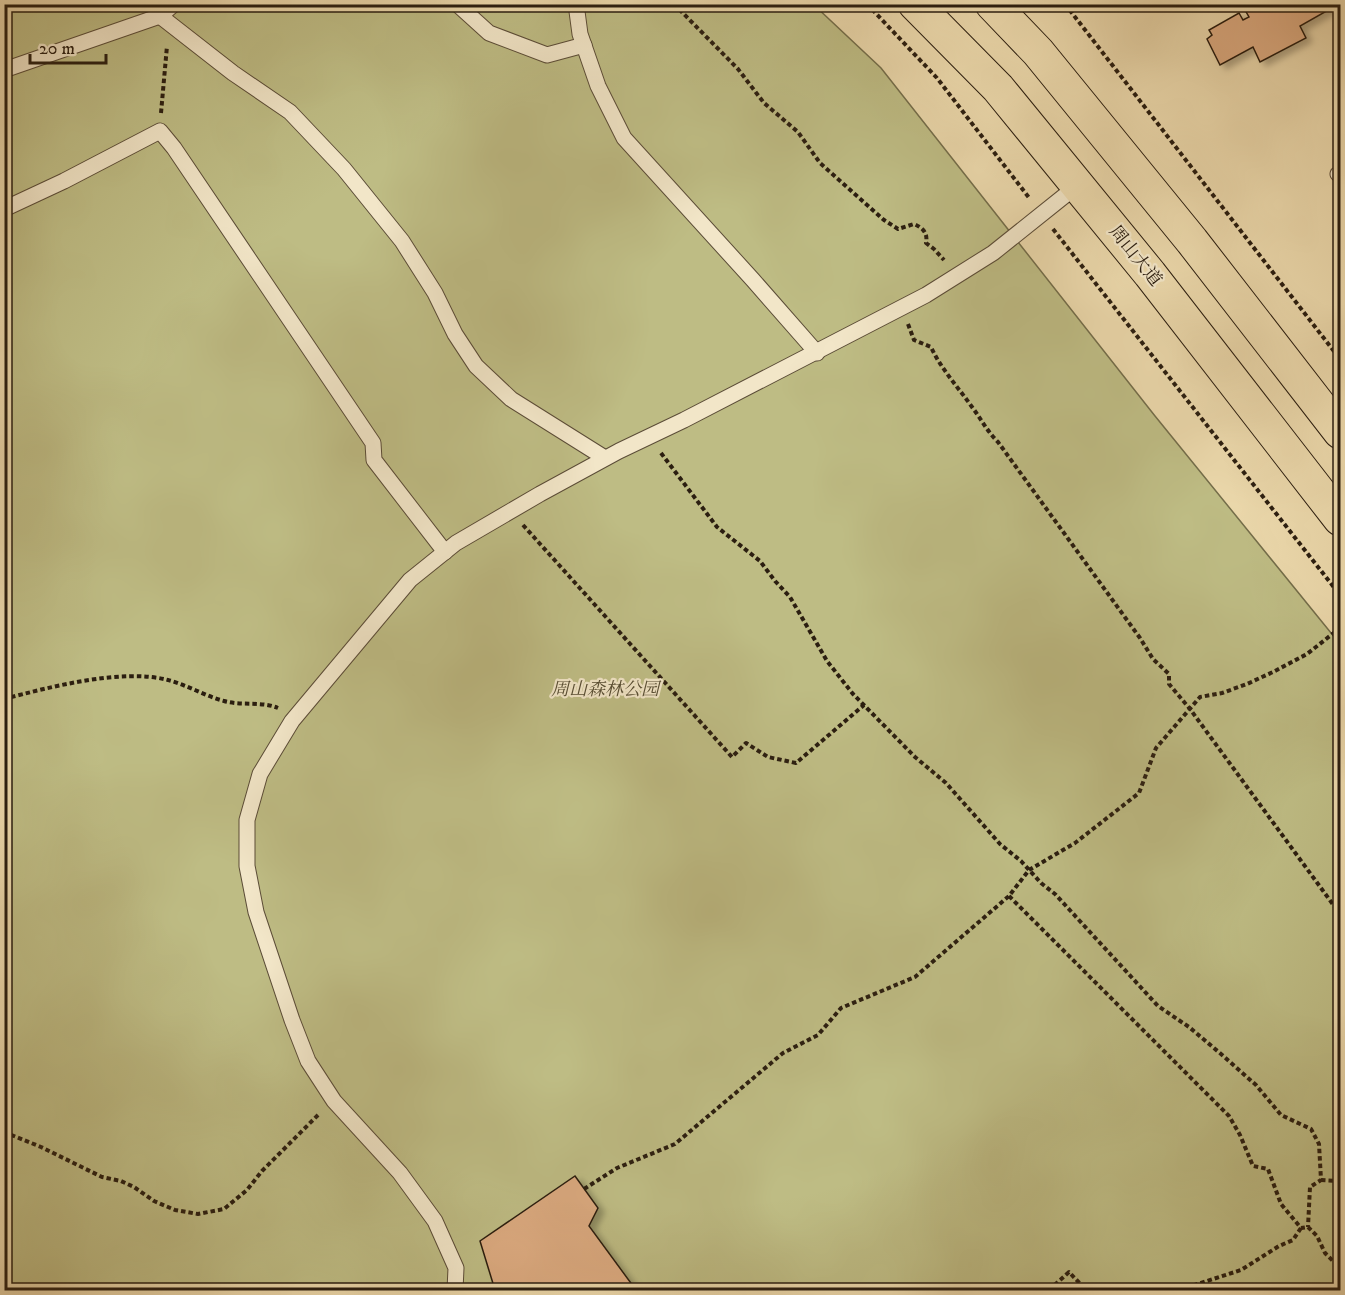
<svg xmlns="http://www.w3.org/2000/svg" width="1345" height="1295" viewBox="0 0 1345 1295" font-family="'IM FELL DW Pica','Noto Serif SC',serif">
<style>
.green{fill:#bebc84;stroke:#746d4a;stroke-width:1.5}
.building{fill:#dbaa80;stroke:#2b1e10;stroke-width:1.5;filter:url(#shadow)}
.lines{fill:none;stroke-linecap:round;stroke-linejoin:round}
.service-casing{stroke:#5b4c37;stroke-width:17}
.primary-casing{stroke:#2b1e10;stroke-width:35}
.path{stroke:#2b1e10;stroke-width:4;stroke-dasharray:4.5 3;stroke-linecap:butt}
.service{stroke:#f2e6c8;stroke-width:15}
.primary{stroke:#ebd8ab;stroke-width:33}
.labels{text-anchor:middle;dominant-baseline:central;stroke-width:4.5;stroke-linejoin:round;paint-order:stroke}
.street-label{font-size:18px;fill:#2b1e10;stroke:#f2e6c8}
.park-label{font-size:18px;font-style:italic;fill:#574d33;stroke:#f2e6c8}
</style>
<defs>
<filter id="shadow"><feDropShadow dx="6" dy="4" stdDeviation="3" flood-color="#0004"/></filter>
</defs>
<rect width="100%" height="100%" fill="#ebd8ab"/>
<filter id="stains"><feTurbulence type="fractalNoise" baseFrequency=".00333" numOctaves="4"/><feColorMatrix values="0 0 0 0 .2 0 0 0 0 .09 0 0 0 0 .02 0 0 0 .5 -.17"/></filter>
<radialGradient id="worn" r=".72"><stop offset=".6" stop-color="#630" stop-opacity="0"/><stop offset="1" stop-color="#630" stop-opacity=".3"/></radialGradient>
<!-- green -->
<path class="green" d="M5 5H814L881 68 1155 416 1340 644V1290H5Z"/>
<!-- building -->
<g class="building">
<path d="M1254 4H1339L1300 26 1306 38 1260 62 1253 47 1220 65 1207 39 1212 35 1209 30 1239 13 1243 20 1249 17 1245 10Z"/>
<path d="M575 1176 598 1208 589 1226 636 1290H495L480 1241Z"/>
</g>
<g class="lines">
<defs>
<g id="service">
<path d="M174 4 160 16 233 73 290 112 344 169 402 241 435 293 455 334 476 366 511 399 605 458"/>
<path d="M457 4 489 33 547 55 584 45"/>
<path d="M576 4 580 34 598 86 624 138 753 280 817 353"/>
<path d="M4 70 160 16 154 4"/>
<path d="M1338 174 1340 173"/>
<path d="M4 209 64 181 160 131 174 148 373 443 374 460 445 552"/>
<path d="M455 1290 456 1268 435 1221 400 1173 334 1101 308 1061 292 1020 256 912 247 866V820L260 774 292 721 410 580 456 543 540 494 619 451 684 420 926 295 993 253 1078 185"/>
</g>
<g id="primary">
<path d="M915 4 998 88 1150 274 1340 519"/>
<path d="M992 4 1038 52 1192 241 1340 432"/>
</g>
</defs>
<!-- service casing -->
<use href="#service" class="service-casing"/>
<!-- primary casing -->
<use href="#primary" class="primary-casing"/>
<!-- path -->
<g class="path">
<path d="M674 4 738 69 764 103 798 132 820 163 884 220 898 229 914 224C923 228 928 233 926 243L934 249 944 260"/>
<path d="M867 4 937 78 1030 199"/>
<path d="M1065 4 1340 359"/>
<path d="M161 113 167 46"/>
<path d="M1053 229 1340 595"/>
<path d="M908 324 914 340 931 347C941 369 958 387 972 407 981 419 987 431 998 442L1140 638 1153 659 1169 674V684L1190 709 1340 914"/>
<path d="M661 453 717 527 760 561 775 581 790 597 827 661 853 694 915 757 946 783 1000 844 1021 861 1041 883 1055 894 1158 1006 1189 1027 1221 1054 1256 1085 1281 1115 1311 1129 1319 1144 1321 1180 1310 1187 1308 1227"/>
<path d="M523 525 732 757 746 743 768 757 796 763 864 705"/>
<path d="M4 699C50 687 122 668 168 680 187 685 205 696 224 701 242 706 261 701 278 708"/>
<path d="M1009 896 1229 1116 1240 1135 1253 1166 1268 1169 1281 1204 1301 1228 1308 1227 1317 1236 1325 1253 1340 1268"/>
<path d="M4 1132 41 1147 102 1177 121 1181 134 1187 154 1201 175 1210 198 1214 224 1209 247 1190 262 1171 320 1113"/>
<path d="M1321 1180 1340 1181"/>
<path d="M584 1189 617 1168 675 1144 783 1053 818 1035 841 1008 915 977 1009 896 1029 870 1075 843 1139 793 1156 748 1200 697 1222 693 1247 684 1273 672 1307 654 1340 628"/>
<path d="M1049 1290 1069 1272 1086 1290"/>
<path d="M1179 1290 1241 1270 1279 1246 1293 1240 1301 1228"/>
</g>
<!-- service -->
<use href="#service" class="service"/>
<!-- primary -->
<use href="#primary" class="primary"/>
</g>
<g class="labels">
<!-- street labels -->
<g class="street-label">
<text transform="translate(1135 256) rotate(51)">周山大道</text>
</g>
<!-- park labels -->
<g class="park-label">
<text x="605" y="690">周山森林公园</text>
</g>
</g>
<!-- margin -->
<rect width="1345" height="1295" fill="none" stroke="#ebd8ab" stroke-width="24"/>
<rect x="6" y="6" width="1333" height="1283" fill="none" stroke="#2b1e10" stroke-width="3"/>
<rect x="12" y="12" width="1321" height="1271" fill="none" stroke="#2b1e10" stroke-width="1.5"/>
<!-- scale -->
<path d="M30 54v9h76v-9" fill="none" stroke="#2b1e10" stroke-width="3"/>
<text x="39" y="54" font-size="18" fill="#2b1e10" stroke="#f2e6c8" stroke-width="4.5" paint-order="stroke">20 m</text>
<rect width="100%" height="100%" filter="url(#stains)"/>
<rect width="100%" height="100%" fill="url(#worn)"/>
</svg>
